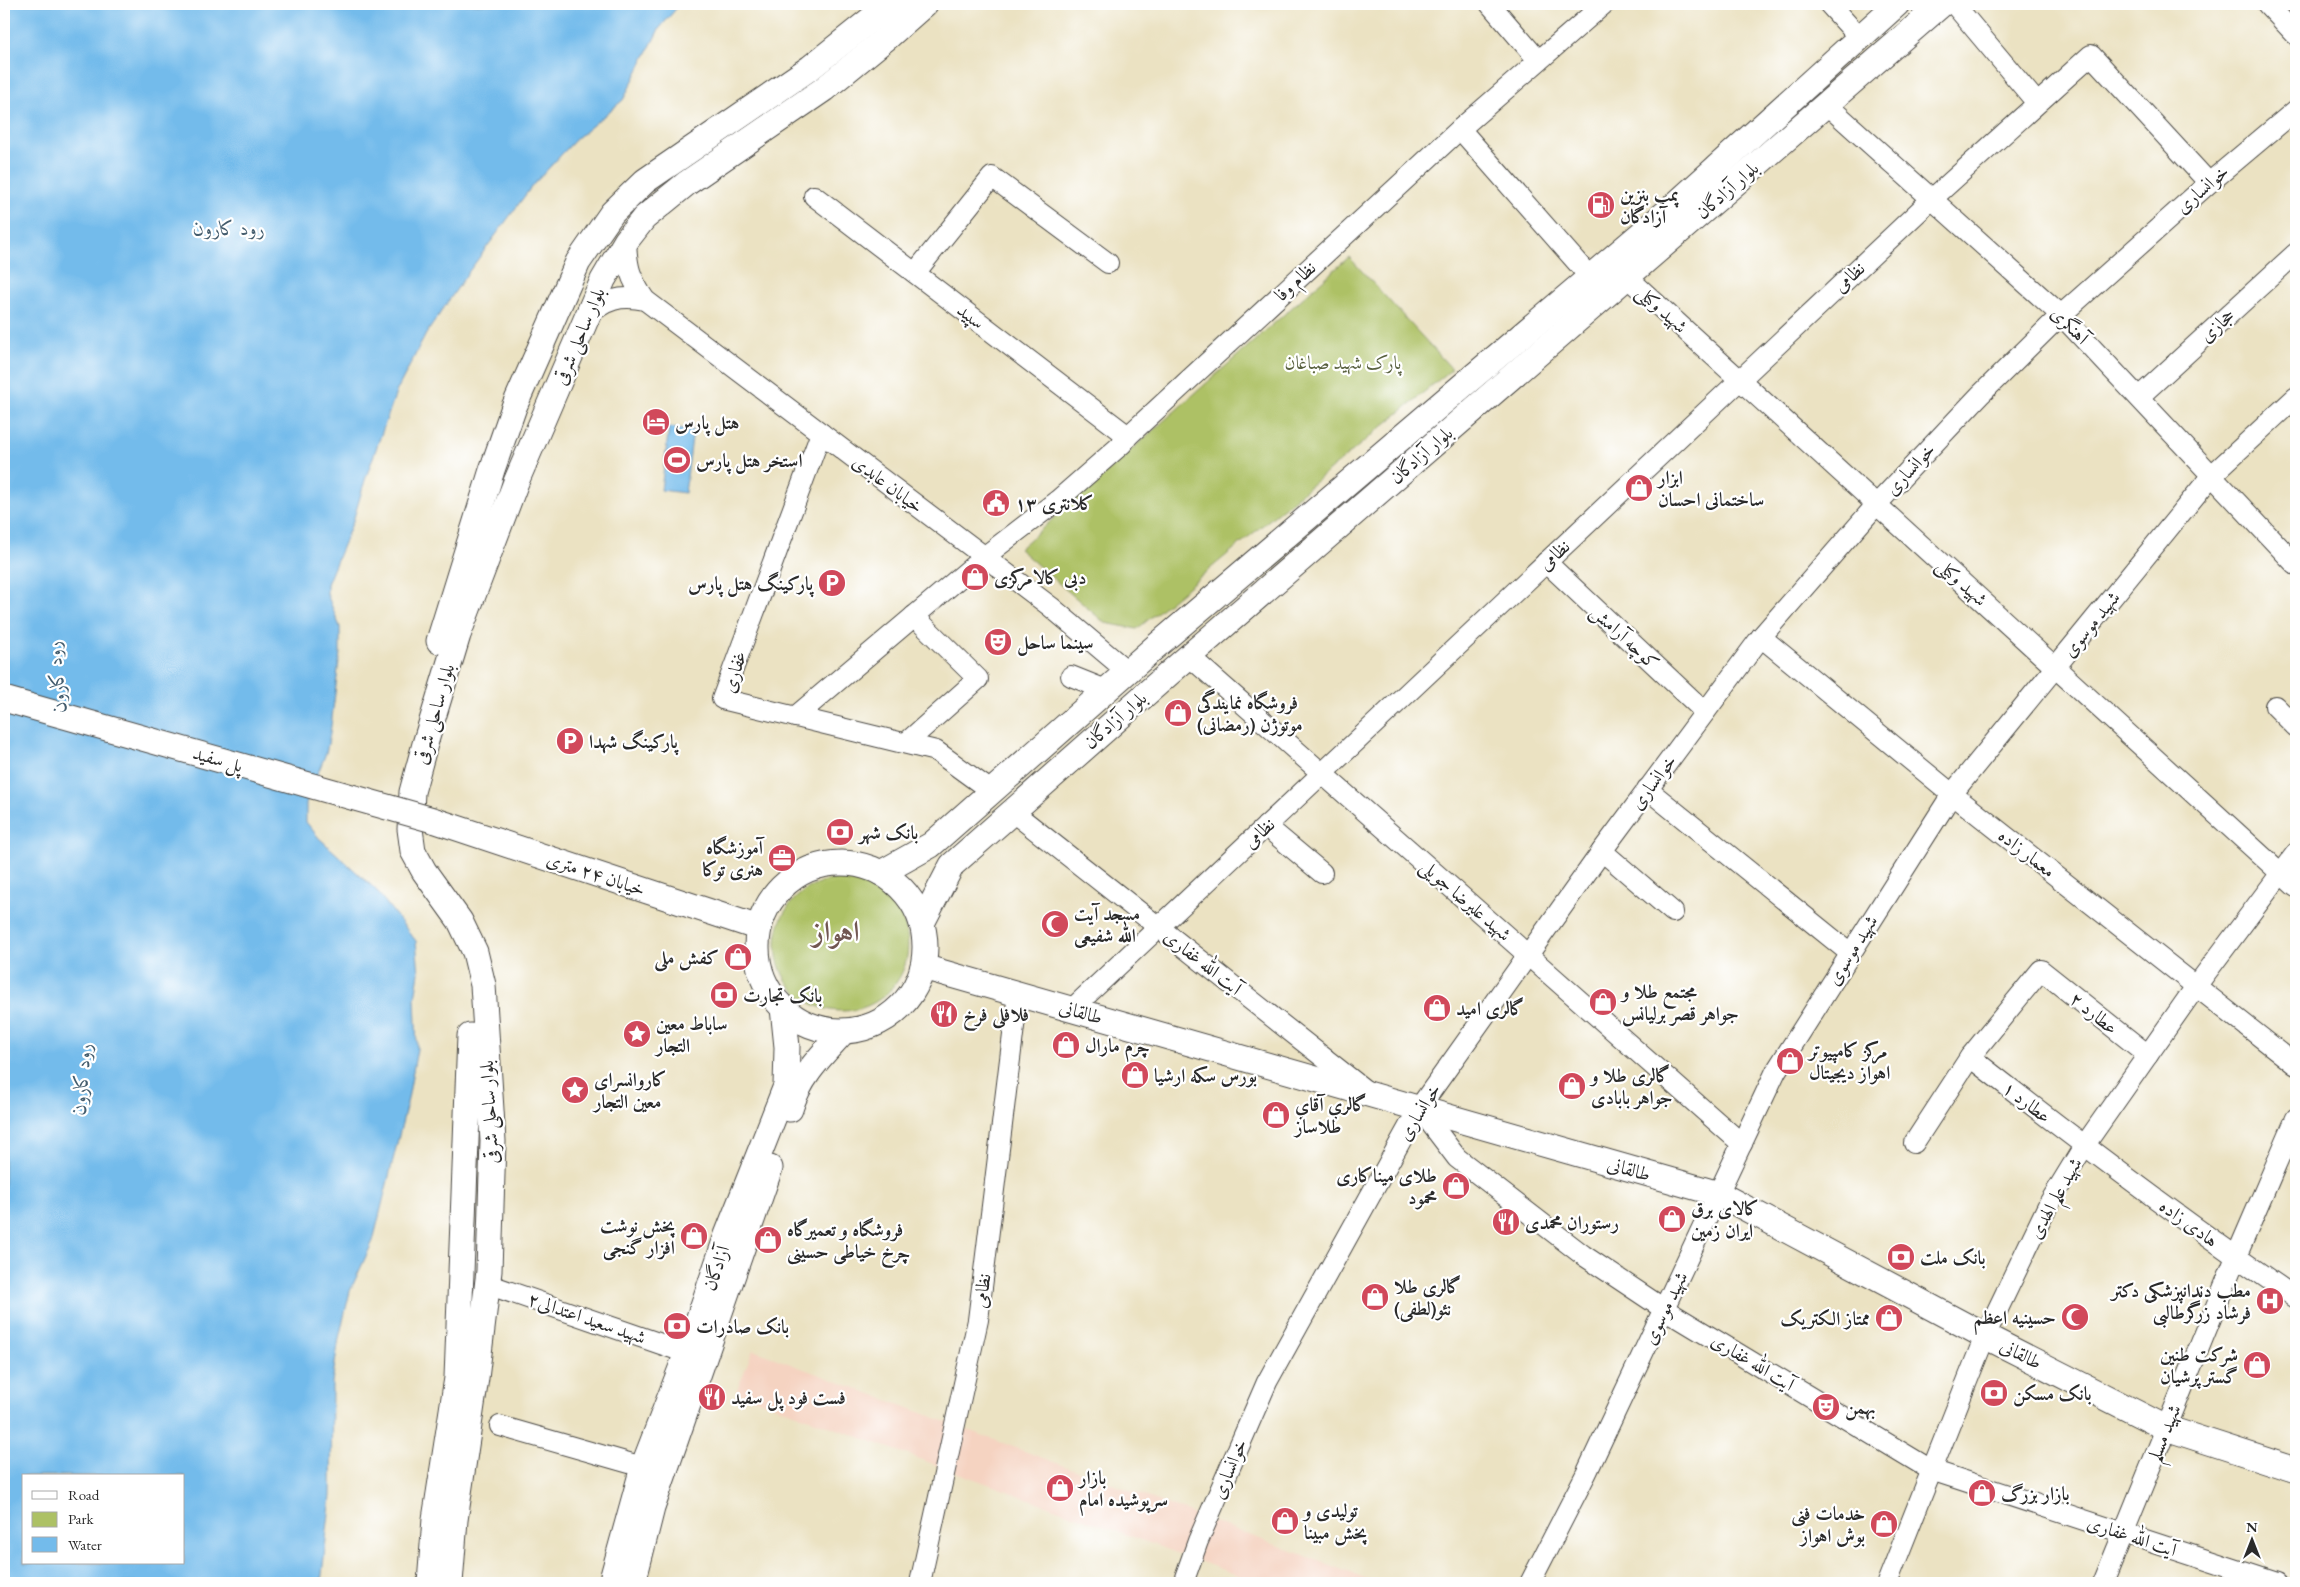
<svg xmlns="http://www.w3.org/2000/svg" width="2300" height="1587" viewBox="0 0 2300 1587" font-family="'EB Garamond',Amiri,serif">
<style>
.built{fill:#f5d3c1}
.green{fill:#adc165;stroke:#6c7648}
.water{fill:#73bbeb;stroke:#4f738b;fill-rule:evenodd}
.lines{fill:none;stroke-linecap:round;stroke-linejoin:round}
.minor-casing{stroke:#484642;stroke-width:22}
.major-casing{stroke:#484642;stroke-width:27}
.minor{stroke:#fff;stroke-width:20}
.major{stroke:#fff;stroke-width:25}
.major-bridge-casing{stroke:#484642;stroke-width:27;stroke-linecap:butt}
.major-bridge{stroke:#fff;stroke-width:25}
.labels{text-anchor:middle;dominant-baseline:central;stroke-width:4.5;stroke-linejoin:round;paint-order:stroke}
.street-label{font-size:19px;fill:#2b2b2b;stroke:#fff}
.poi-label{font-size:19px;font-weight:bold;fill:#2b2b2b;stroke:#fff;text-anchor:start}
.park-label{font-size:19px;fill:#58603f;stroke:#fff}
.water-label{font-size:20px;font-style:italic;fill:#445d6e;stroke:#fff}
.town-label{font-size:29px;font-weight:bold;fill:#715752;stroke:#fff}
</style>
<rect width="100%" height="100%" fill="#fff"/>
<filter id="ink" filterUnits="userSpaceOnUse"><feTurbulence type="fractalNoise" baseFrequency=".02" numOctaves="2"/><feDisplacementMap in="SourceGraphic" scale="10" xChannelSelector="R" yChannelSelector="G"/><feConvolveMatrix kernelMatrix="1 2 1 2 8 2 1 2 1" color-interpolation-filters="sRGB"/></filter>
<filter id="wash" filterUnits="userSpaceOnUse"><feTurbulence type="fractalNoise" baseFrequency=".0096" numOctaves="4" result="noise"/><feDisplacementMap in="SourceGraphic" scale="20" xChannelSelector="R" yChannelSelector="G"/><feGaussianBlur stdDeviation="1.12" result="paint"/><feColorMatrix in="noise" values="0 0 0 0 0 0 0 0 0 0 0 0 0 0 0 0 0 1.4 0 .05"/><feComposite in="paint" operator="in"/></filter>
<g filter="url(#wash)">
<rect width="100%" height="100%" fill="#ebe2c2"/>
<!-- built -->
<path class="built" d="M753 1350 1378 1583H1259L736 1392Z"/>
<!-- green -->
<g class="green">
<path d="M1349 257 1452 369 1137 629 1105 623 1019 549Z"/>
<circle cx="842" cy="945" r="66"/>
</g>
<!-- water -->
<g class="water">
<path d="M4 4H680L659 29 623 100 576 139 532 186 467 274 426 334 397 390 365 480 353 521 327 584V594L340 627V653L330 734 326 753 306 803V822L319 838 375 889 416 941 419 973 415 998 417 1049 408 1099 373 1241 350 1291 339 1338 332 1383 331 1496 321 1583H4ZM24 1476H184V1563H24Z"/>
<path d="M669 427 693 430 685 493 661 490Z"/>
</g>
</g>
<g filter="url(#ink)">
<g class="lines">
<defs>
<g id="minor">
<path d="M1490 4 1538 60"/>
<path d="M1829 4 1859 37"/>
<path d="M1954 4 2037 103"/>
<path d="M2267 4 2296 35"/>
<path d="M1826 104 2061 315 2296 565"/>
<path d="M1460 129 1589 276"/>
<path d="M814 196 1128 436"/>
<path d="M626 241C627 267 630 278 645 300L1051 607 1128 672"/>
<path d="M915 273 992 177 1108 263"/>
<path d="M1627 277 2296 887"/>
<path d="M587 317C605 299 621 295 645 300"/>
<path d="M2139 397 2296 253"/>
<path d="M821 433 722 699 936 751 991 791"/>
<path d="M1546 562 1705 712"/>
<path d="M1761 637 1952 794 2296 1065"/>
<path d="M1189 656 1742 1144"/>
<path d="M1071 676 1106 690"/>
<path d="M2275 706 2296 727"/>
<path d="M795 717 984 557 1058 500 1122 444 1128 436 1460 129 1604 4"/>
<path d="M906 743 978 679 914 616"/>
<path d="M1647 789 1850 953"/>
<path d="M1013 812 1366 1091"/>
<path d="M1266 826 1322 873"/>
<path d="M1602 851 1673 912"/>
<path d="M1072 1009 1932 199 2091 55 2209 183"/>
<path d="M1970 1057C2076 1140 2184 1222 2296 1298"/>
<path d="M1419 1108 1457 1158 1583 1255 1664 1309 1931 1470 2277 1583"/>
<path d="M1914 1143 1970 1057 2041 970 2148 1055"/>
<path d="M487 1284 687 1353"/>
<path d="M500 1426 643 1467"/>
<path d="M920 1583 978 1320 1018 994"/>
<path d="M1183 1583 1198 1541 1267 1382 1419 1108 1602 851 1761 637 1877 504 1980 395 2061 315 2209 183 2296 110"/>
<path d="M1530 1583 1586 1474 1776 1071 1952 794 2212 475 2296 397"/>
<path d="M1887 1583 1985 1336 2048 1205 2084 1146 2197 985 2296 853"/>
<path d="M2103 1583 2236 1257 2296 1118"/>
</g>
<g id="major">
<path d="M439 641 492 470 514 407 578 262 612 213 645 181 810 68 890 4"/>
<path d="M433 820 759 928"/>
<circle cx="841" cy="947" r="84"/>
<path d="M881 873 931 845 1154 648 1675 205 1897 4"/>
<path d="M922 923 952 865 1173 670 1942 4"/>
<path d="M923 967 1719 1194 1985 1336 2166 1428 2296 1470"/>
<path d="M790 1109C800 1076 821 1056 843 1032"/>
<path d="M430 1583 435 1519 457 1378 470 1036"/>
<path d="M450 1583 455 1520 476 1378 489 1271 493 1141 483 985 475 952 460 921 424 871 413 851 410 829 412 792 425 744 458 635 516 482 603 280 626 241 644 218 687 183 824 89 890 35 925 4"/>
<path d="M611 1583 643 1467 687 1353 727 1235 786 1086 787 1047 783 1008"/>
<path d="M633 1583 652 1508 770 1168"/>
</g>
</defs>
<!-- minor casing -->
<use href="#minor" class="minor-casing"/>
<!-- major casing -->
<use href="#major" class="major-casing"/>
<!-- minor -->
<use href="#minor" class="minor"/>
<!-- major -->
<use href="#major" class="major"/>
<defs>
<path id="major-bridge" d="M4 699 433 820"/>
</defs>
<!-- major-bridge casing -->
<use href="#major-bridge" class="major-bridge-casing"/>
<!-- major-bridge -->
<use href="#major-bridge" class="major-bridge"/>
</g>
</g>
<!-- icons -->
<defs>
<symbol id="fuel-disc" viewBox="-11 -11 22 22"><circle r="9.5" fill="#d1495b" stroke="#fff"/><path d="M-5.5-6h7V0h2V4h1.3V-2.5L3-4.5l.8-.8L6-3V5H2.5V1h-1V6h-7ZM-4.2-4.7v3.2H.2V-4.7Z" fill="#fff"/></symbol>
<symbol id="hotel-disc" viewBox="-11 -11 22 22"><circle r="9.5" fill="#d1495b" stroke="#fff"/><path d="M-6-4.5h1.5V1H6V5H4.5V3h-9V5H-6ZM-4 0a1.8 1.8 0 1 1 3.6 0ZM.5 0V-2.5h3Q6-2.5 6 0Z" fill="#fff"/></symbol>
<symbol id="stadium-disc" viewBox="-11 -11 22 22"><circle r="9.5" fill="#d1495b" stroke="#fff"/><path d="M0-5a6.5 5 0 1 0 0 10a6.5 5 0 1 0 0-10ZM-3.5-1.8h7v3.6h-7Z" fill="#fff"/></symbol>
<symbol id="shop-disc" viewBox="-11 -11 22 22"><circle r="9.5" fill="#d1495b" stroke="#fff"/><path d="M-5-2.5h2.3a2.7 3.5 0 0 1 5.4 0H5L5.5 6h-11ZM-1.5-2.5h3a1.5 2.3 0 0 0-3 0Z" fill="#fff"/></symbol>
<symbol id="civic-disc" viewBox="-11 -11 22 22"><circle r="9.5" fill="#d1495b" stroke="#fff"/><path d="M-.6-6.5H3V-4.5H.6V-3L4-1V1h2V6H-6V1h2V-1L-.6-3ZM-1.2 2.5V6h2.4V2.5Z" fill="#fff"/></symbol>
<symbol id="parking-disc" viewBox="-11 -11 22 22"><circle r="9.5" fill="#d1495b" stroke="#fff"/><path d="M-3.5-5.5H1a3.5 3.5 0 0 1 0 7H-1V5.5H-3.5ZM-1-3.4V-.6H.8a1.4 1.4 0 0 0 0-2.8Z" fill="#fff"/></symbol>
<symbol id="theatre-disc" viewBox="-11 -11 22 22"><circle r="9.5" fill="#d1495b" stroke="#fff"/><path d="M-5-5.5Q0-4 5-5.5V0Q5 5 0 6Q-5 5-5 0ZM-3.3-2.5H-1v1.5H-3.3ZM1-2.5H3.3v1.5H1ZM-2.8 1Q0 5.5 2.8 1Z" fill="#fff"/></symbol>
<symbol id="bank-disc" viewBox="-11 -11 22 22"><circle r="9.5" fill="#d1495b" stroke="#fff"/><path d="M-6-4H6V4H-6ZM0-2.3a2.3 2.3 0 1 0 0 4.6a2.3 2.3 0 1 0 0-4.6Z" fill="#fff"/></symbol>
<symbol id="office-disc" viewBox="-11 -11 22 22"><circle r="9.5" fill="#d1495b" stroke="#fff"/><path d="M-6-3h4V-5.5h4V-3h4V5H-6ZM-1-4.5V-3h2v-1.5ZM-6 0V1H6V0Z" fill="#fff"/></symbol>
<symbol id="mosque-disc" viewBox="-11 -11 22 22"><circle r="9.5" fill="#d1495b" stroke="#fff"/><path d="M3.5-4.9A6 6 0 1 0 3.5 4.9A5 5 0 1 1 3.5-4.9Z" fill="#fff"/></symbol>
<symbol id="restaurant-disc" viewBox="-11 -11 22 22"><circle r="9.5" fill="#d1495b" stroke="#fff"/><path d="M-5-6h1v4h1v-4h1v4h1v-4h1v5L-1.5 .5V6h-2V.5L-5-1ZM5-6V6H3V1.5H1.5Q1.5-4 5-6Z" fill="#fff"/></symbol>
<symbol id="sight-disc" viewBox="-11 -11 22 22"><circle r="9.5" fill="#d1495b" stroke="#fff"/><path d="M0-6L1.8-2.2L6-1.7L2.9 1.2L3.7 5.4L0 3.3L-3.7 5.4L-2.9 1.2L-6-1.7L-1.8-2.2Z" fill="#fff"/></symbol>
<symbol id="hospital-disc" viewBox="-11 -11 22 22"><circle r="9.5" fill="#d1495b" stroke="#fff"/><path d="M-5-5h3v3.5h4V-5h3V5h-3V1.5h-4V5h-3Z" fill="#fff"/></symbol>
</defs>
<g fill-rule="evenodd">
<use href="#fuel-disc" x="1585" y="189" width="32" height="32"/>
<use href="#hotel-disc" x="640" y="406" width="32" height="32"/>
<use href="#stadium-disc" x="661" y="444" width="32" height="32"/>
<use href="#shop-disc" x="1623" y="472" width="32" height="32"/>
<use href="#civic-disc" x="980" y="487" width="32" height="32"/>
<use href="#shop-disc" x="959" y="561" width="32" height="32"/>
<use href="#parking-disc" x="816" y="567" width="32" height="32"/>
<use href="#theatre-disc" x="982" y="626" width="32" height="32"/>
<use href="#shop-disc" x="1162" y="697" width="32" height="32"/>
<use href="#parking-disc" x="554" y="725" width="32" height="32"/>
<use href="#bank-disc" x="824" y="816" width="32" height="32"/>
<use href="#office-disc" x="766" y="842" width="32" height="32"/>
<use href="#mosque-disc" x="1039" y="908" width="32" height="32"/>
<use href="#shop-disc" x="722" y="941" width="32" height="32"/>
<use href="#bank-disc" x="708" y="979" width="32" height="32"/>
<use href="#shop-disc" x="1587" y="986" width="32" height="32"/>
<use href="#shop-disc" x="1421" y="992" width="32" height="32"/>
<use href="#restaurant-disc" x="928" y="998" width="32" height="32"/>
<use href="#sight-disc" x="621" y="1018" width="32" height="32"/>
<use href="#shop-disc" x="1050" y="1029" width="32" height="32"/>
<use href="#shop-disc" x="1774" y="1045" width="32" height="32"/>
<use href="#shop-disc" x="1119" y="1059" width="32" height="32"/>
<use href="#shop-disc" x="1556" y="1070" width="32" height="32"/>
<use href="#sight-disc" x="559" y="1074" width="32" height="32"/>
<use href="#shop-disc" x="1260" y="1099" width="32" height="32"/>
<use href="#shop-disc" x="1440" y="1170" width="32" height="32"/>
<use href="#shop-disc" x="1656" y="1203" width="32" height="32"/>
<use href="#restaurant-disc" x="1490" y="1206" width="32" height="32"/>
<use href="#shop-disc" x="678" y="1220" width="32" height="32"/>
<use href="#shop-disc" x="752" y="1224" width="32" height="32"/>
<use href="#bank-disc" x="1885" y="1241" width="32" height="32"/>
<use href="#shop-disc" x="1359" y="1281" width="32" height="32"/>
<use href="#hospital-disc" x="2254" y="1285" width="32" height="32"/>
<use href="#mosque-disc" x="2059" y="1301" width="32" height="32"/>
<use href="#shop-disc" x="1873" y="1302" width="32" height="32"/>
<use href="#bank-disc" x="661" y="1310" width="32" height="32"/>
<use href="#shop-disc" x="2241" y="1349" width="32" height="32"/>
<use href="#bank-disc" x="1978" y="1377" width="32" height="32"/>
<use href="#restaurant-disc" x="696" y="1381" width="32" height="32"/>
<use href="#theatre-disc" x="1810" y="1391" width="32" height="32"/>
<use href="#shop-disc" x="1044" y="1472" width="32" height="32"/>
<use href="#shop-disc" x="1966" y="1477" width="32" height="32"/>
<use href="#shop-disc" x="1269" y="1505" width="32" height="32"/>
<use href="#shop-disc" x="1868" y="1508" width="32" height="32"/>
</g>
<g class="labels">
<!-- street labels -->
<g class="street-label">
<text transform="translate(2202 189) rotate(-41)">خوانساری</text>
<text transform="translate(1727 190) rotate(-41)">بلوار آزادگان</text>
<text transform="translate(1849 277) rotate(-43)">نظامی</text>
<text transform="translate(1295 281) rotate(-43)">نظام وفا</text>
<text transform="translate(1662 309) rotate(42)">شهید وکیلی</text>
<text transform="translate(971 316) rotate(37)">سپید</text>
<text transform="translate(2070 325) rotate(45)">آهنگری</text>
<text transform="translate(2217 325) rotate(-42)">حجازی</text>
<text transform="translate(579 336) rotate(-67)">بلوار ساحلی شرقی</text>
<text transform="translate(1421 455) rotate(-41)">بلوار آزادگان</text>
<text transform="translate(1910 469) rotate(-47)">خوانساری</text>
<text transform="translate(888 484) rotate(37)">خیابان عابدی</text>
<text transform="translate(1554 555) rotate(-43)">نظامی</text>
<text transform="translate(1962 582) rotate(42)">شهید وکیلی</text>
<text transform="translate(2091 624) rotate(-51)">شهید موسوی</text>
<text transform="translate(1625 637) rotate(43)">کوچه آرامش</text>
<text transform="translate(734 672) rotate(-73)">غفاری</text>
<text transform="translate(434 714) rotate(-74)">بلوار ساحلی شرقی</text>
<text transform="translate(1115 720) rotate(-41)">بلوار آزادگان</text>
<text transform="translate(218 759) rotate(16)">پل سفید</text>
<text transform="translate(1653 782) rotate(-53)">خوانساری</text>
<text transform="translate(1259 833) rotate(-43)">نظامی</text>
<text transform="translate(2027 853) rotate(38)">معمار زاده</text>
<text transform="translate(596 874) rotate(18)">خیابان ۲۴ متری</text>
<text transform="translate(1466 900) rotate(41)">شهید علیرضا جویلی</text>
<text transform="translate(1852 950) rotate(-58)">شهید موسوی</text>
<text transform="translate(1203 962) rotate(38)">آیت الله غفاری</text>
<text transform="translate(1081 1012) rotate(16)">طالقانی</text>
<text transform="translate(2094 1013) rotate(39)">عطارد ۲</text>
<text transform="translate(2027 1102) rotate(38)">عطارد ۱</text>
<text transform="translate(489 1112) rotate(-93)">بلوار ساحلی شرقی</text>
<text transform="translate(1419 1112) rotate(-58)">خوانساری</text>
<text transform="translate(1629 1169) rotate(16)">طالقانی</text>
<text transform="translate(2055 1198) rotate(-61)">شهید علم الهدی</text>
<text transform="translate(2189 1223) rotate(36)">هادی زاده</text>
<text transform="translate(716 1268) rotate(-71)">آزادگان</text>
<text transform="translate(982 1291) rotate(-83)">نظامی</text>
<text transform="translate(1665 1308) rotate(-64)">شهید موسوی</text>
<text transform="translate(587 1318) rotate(19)">شهید سعید اعتدالی۲</text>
<text transform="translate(2021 1354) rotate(27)">طالقانی</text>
<text transform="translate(1753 1362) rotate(31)">آیت الله غفاری</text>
<text transform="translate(2164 1433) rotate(-68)">شهید مسلم</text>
<text transform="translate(1229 1469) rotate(-67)">خوانساری</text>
<text transform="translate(2132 1536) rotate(18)">آیت الله غفاری</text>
</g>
<!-- poi labels -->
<g class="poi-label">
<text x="1620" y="194">پمپ بنزین<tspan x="1620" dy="22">آزادگان</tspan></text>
<text x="675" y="422">هتل پارس</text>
<text x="696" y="460">استخر هتل پارس</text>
<text x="1658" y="477">ابزار<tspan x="1658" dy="22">ساختمانی احسان</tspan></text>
<text x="1015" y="503">کلانتری ۱۳</text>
<text x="994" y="577">دبی کالامرکزی</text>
<text x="813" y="583" text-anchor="end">پارکینگ هتل پارس</text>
<text x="1017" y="642">سینما ساحل</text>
<text x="1197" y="702">فروشگاه نمایندگی<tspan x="1197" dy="22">موتوژن (رمضانی)</tspan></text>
<text x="589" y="741">پارکینگ شهدا</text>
<text x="859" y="832">بانک شهر</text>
<text x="763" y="847" text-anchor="end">آموزشگاه<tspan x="763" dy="22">هنری توکا</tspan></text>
<text x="1074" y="913">مسجد آیت<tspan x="1074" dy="22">الله شفیعی</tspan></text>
<text x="719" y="957" text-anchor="end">کفش ملی</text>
<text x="1622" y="991">مجتمع طلا و<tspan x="1622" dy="22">جواهر قصر برليانس</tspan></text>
<text x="743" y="995">بانک تجارت</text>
<text x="1456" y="1008">گالری امید</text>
<text x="963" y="1014">فلافلی فرخ</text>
<text x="656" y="1023">ساباط معین<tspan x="656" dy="22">التجار</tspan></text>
<text x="1085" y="1045">چرم مارال</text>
<text x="1809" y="1050">مرکز کامپیوتر<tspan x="1809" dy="22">اهواز دیجیتال</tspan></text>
<text x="1154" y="1075">بورس سکه ارشیا</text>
<text x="1591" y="1075">گالری طلا و<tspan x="1591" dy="22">جواهر بابادی</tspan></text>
<text x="594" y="1079">کاروانسرای<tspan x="594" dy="22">معین التجار</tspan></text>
<text x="1295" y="1104">گالري آقاي<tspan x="1295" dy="22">طلاساز</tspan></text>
<text x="1437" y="1175" text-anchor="end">طلای میناکاری<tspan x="1437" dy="22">محمود</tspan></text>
<text x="1691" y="1208">کالای برق<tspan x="1691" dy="22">ایران زمین</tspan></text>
<text x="1525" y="1222">رستوران محمدی</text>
<text x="675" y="1225" text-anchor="end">پخش نوشت<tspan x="675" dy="22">افزار گنجی</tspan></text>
<text x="787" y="1229">فروشگاه و تعمیرگاه<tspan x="787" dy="22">چرخ خیاطی حسینی</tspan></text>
<text x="1920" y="1257">بانک ملت</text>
<text x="1394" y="1286">گالری طلا<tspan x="1394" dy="22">نئو(لطفی)</tspan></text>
<text x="2251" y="1290" text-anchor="end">مطب دندانپزشکی دکتر<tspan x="2251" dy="22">فرشاد زرگرطالبی</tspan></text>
<text x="2056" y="1317" text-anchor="end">حسینیه اعظم</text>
<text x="1870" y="1318" text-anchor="end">ممتاز الکتریک</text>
<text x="696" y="1326">بانک صادرات</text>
<text x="2238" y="1354" text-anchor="end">شرکت طنین<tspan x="2238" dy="22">گستر پرشیان</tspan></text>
<text x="2013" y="1393">بانک مسکن</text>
<text x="731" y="1397">فست فود پل سفید</text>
<text x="1845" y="1407">بهمن</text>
<text x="1079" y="1477">بازار<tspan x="1079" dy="22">سرپوشیده امام</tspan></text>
<text x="2001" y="1493">بازار بزرگ</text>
<text x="1304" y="1510">تولیدی و<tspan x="1304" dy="22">پخش مبینا</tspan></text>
<text x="1865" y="1513" text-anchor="end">خدمات فنی<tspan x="1865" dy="22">بوش اهواز</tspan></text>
</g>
<!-- park labels -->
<g class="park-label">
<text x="1343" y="362">پارک شهید صباغان</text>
</g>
<!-- water labels -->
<g class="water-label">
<text x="229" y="228">رود کارون</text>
<text transform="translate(56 677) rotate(-95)">رود کارون</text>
<text transform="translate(81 1079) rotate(-85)">رود کارون</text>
</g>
<!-- town labels -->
<g class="town-label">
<text x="836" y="931">اهواز</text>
</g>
</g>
<!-- margin -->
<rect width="2300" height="1587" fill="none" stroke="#fff" stroke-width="20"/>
<!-- legend -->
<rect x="22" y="1474" width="162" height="90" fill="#ffffff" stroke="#aaaaaa"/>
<rect x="32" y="1491" width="25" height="8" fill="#ffffff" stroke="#aaaaaa"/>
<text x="68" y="1500" font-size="15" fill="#2b2b2b">Road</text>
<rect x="32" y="1512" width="25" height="15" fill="#adc165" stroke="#aaaaaa"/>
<text x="68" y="1524" font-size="15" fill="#2b2b2b">Park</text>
<rect x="32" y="1537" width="25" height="15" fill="#73bbeb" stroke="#aaaaaa"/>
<text x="68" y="1550" font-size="15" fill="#2b2b2b">Water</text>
<!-- north arrow -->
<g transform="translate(2252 1540)" stroke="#ffffff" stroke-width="4" paint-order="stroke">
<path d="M0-4L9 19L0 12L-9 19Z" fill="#2b2b2b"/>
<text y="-8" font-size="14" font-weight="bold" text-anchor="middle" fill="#2b2b2b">N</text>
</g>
</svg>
